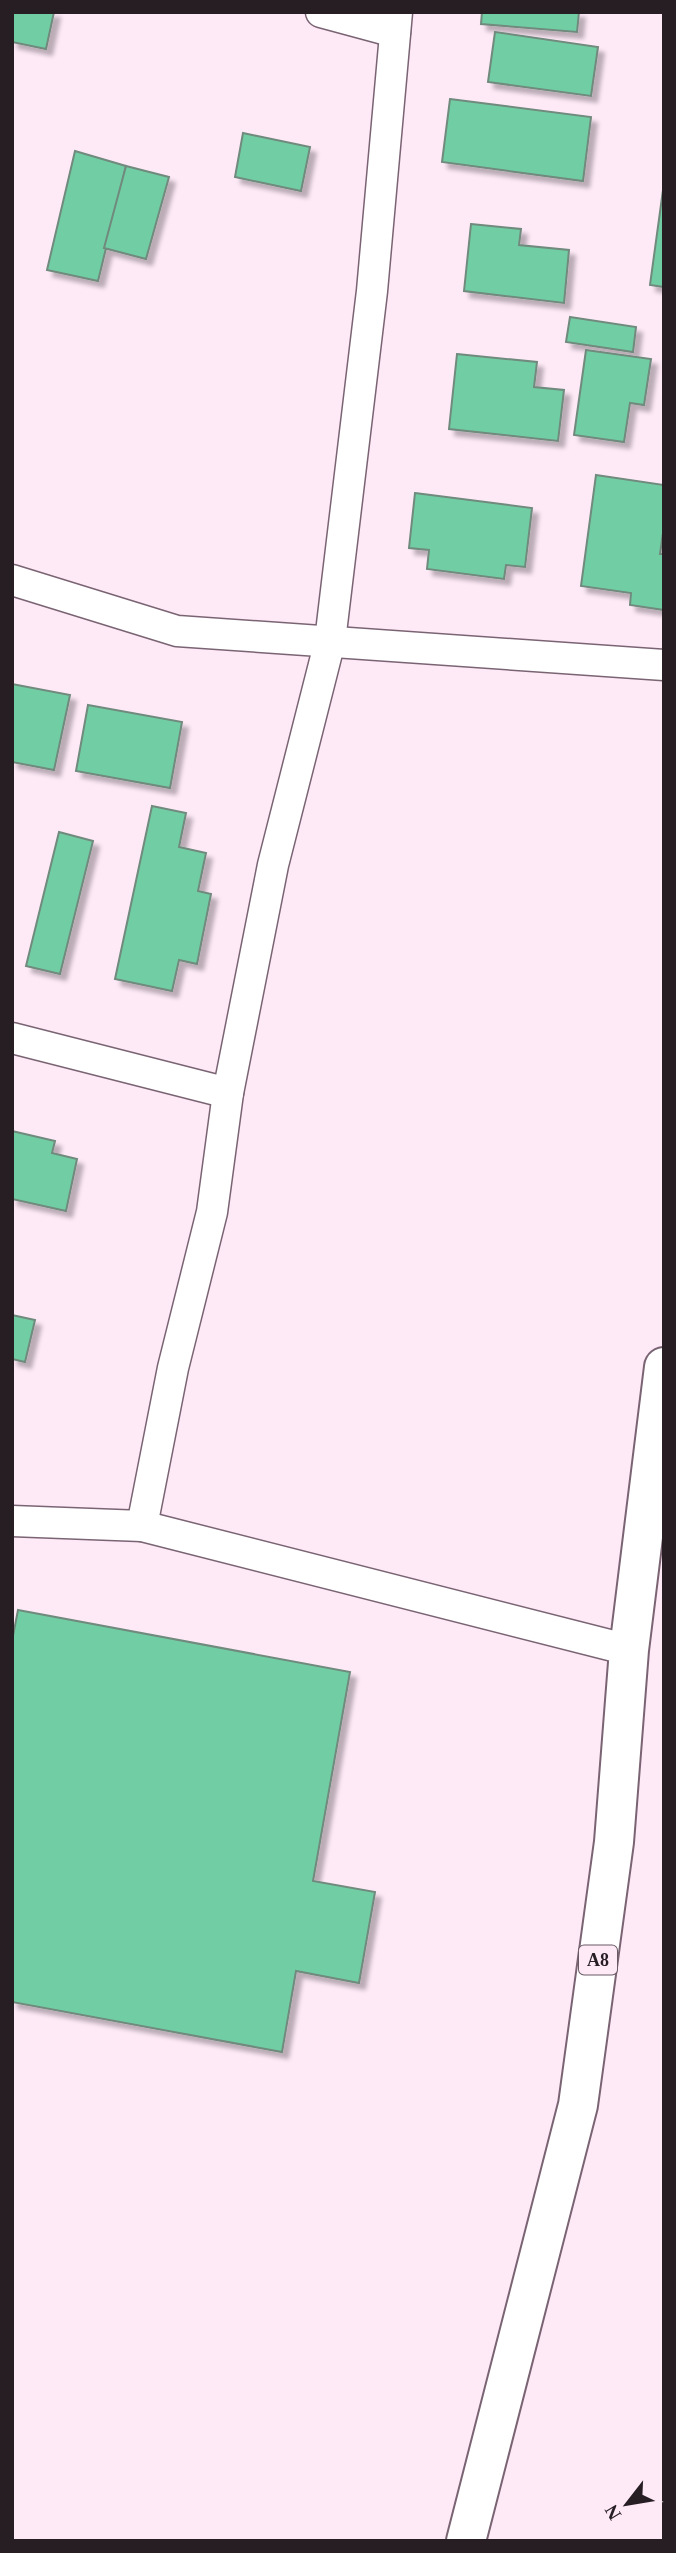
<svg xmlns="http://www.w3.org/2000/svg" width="676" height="2553" viewBox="0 0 676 2553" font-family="Georgia,serif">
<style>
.building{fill:#71cea4;stroke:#708a7d;stroke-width:2;filter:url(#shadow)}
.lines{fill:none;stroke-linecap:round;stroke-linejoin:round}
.street-casing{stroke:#7a6473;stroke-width:33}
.primary-casing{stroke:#7a6473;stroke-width:42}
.street{stroke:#fff;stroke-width:30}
.primary{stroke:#fff;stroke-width:38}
.labels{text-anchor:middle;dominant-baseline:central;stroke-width:6;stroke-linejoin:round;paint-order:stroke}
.shield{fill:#fee9f7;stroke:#685b63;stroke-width:2}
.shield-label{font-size:18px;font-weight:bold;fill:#271e24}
</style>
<defs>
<filter id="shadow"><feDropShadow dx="6" dy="6" stdDeviation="2" flood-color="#0004"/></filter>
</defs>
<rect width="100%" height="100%" fill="#fee9f7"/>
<!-- building -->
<g class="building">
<path d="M12 12H54L46 49 12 42Z"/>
<path d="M482 12H579L577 32 481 24Z"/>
<path d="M495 32 598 47 591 96 488 82Z"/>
<path d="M450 99 591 117 583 181 442 162Z"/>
<path d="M243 133 310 147 301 191 235 177Z"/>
<path d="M75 151 126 166 98 281 47 270Z"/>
<path d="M126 166 169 177 146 259 104 248Z"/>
<path d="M663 190H664V287L650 285Z"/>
<path d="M471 224 521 229 519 245 569 250 564 303 464 291Z"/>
<path d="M570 317 636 327 633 352 566 342Z"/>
<path d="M586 350 651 359 644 405 630 403 624 442 574 435Z"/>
<path d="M457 354 537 362 534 387 564 390 558 441 449 429Z"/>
<path d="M596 475 664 485V526L660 554H664V610L630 605 631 593 581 586Z"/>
<path d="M415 493 532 508 525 567 506 565 504 579 427 569 429 550 409 548Z"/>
<path d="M12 684 70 695 54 770 12 762Z"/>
<path d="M88 705 182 722 170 788 76 771Z"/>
<path d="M152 806 186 813 179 847 206 853 198 891 211 894 197 964 179 960 172 991 115 979Z"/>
<path d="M59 832 93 841 60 974 26 966Z"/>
<path d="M12 1131 55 1141 52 1153 77 1159 66 1211 12 1199Z"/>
<path d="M12 1315 35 1320 25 1362 12 1359Z"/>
<path d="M18 1610 350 1672 313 1881 375 1892 359 1983 296 1971 282 2052 12 2002V1641Z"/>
</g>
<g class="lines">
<defs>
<g id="street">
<path d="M321 12 395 32"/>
<path d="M12 580 177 631 664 665"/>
<path d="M12 1038 228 1093"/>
<path d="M12 1521 142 1526 629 1650"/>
<path d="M142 1526 173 1368 212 1212 228 1093 273 865 330 641 372 291 397 12"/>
</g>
<path id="primary" d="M466 2541 578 2105 614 1842 629 1650 664 1367"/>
</defs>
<!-- street casing -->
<use href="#street" class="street-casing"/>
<!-- primary casing -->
<use href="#primary" class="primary-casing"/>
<!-- street -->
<use href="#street" class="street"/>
<!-- primary -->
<use href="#primary" class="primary"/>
</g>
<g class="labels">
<!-- shield labels -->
<rect class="shield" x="579" y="1945.5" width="38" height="29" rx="5"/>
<g class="shield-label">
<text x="598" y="1960">A8</text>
</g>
</g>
<!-- border -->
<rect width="676" height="2553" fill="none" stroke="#271e24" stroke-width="28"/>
<!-- north arrow -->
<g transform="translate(627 2504) rotate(239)" stroke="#fee9f7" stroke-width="5" paint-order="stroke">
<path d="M0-5L12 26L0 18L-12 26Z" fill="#271e24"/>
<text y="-10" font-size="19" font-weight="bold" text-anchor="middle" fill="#271e24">N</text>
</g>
</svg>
